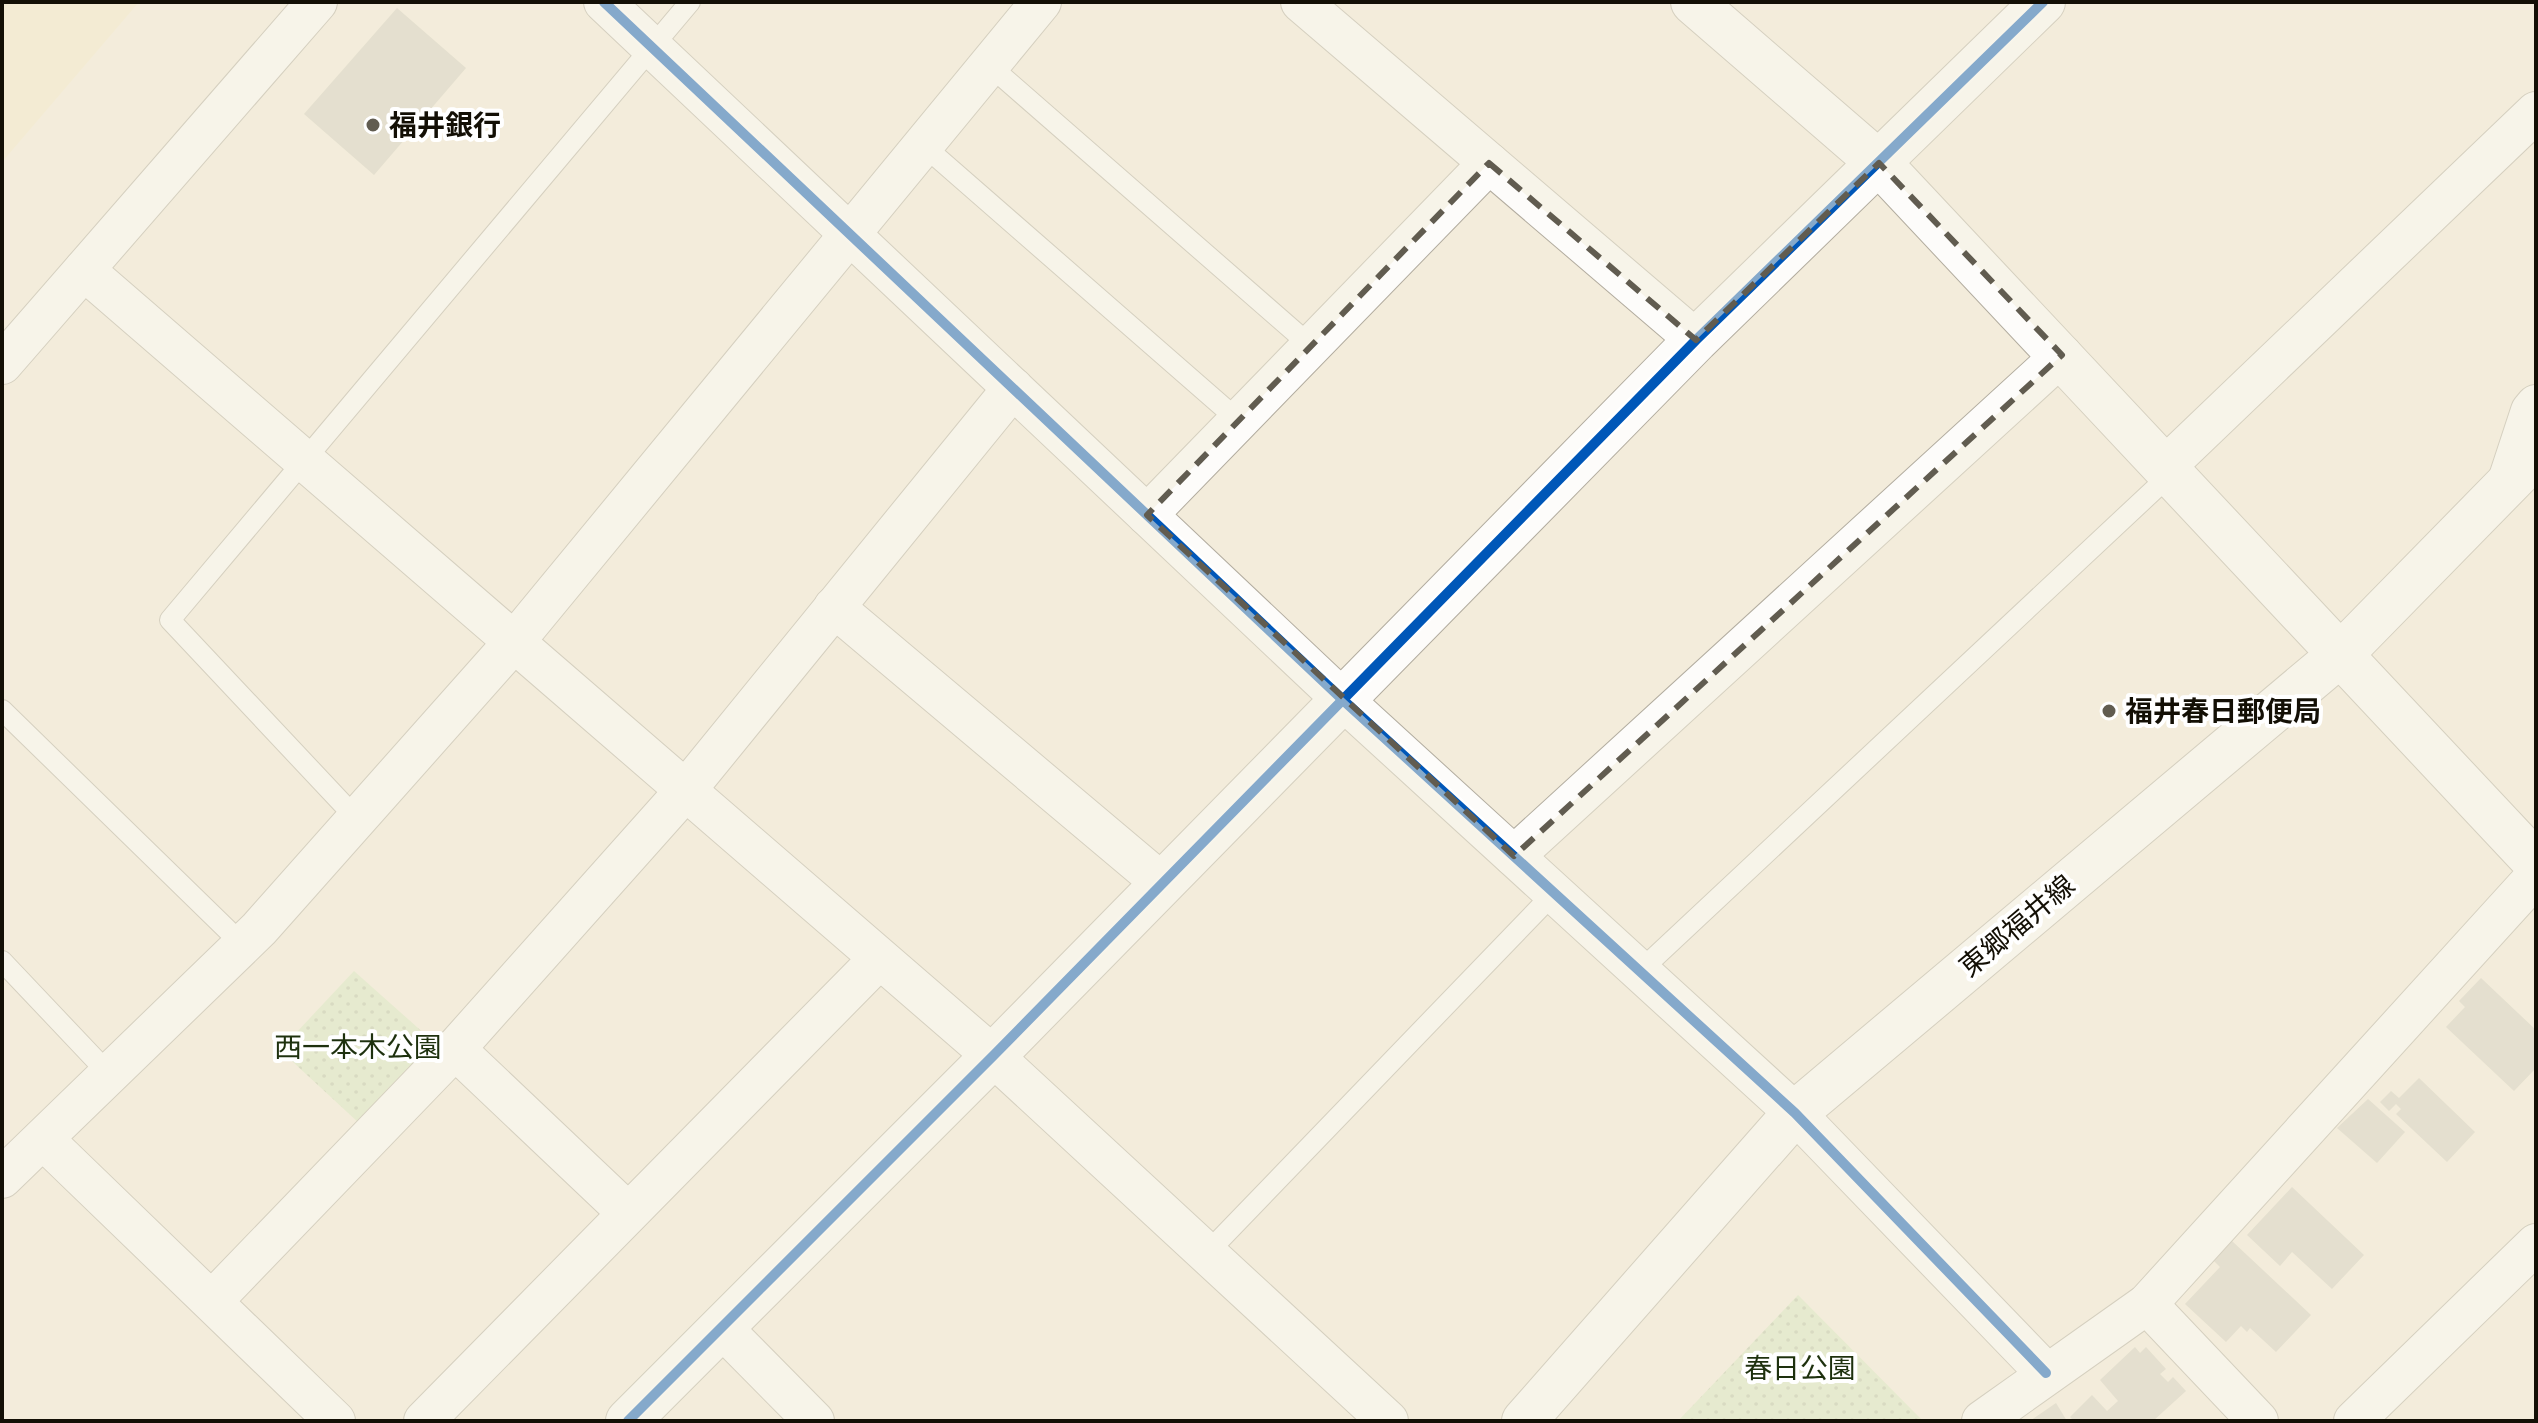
<svg xmlns="http://www.w3.org/2000/svg" width="2538" height="1423" viewBox="0 0 2538 1423" font-family="Arial,'Noto Sans JP',sans-serif">
<style>
.built{fill:#f4e9cb}
.grass{fill:url(#grass-dots)}
.building{fill:#d3cec0}
.lines{fill:none;stroke-linecap:round;stroke-linejoin:round}
.service-casing{stroke:#b2ac9f;stroke-width:22}
.minor-casing{stroke:#b2ac9f;stroke-width:42}
.tertiary-casing{stroke:#b2ac9f;stroke-width:46}
.secondary-casing{stroke:#b2ac9f;stroke-width:46}
.service{stroke:#fdfcfa;stroke-width:20}
.minor{stroke:#fdfcfa;stroke-width:40}
.tertiary{stroke:#fdfcfa;stroke-width:44}
.secondary{stroke:#fdfcfa;stroke-width:44}
.cycleway-casing{stroke:#fff;stroke-width:15}
.cycleway{stroke:#0057b8;stroke-width:10}
.marked{fill:none;stroke:#615c50;stroke-width:6;stroke-dasharray:16 10;stroke-linejoin:round}
.poi-dot{fill:#615c50;stroke:#fff;stroke-width:3}
.labels{text-anchor:middle;dominant-baseline:central;stroke-width:8;stroke-linejoin:round;paint-order:stroke}
.poi-label{font-size:28px;font-weight:bold;fill:#130f05;stroke:#fff;text-anchor:start}
.street-label{font-size:28px;fill:#130f05;stroke:#fff}
.park-label{font-size:28px;fill:#1e310e;stroke:#fff}
</style>
<defs>
<pattern id="grass-dots" width="8" height="8" patternUnits="userSpaceOnUse" patternTransform="scale(2)"><rect width="8" height="8" fill="#d8e6c0"/><path d="M2 2h.1M6 6h.1" fill="none" stroke="#b8c4a4" stroke-width="1.8" stroke-linecap="round"/></pattern>
</defs>
<rect width="100%" height="100%" fill="#f3ecdb"/>
<!-- built -->
<path class="built" d="M2 2H139L2 162Z"/>
<!-- grass -->
<g class="grass">
<path d="M354 971 436 1044 360 1124 280 1050Z"/>
<path d="M1798 1295 1923 1421H1678Z"/>
</g>
<!-- building -->
<g class="building">
<path d="M397 8 466 68 374 175 304 114Z"/>
<path d="M2481 978 2536 1030V1068L2514 1091 2446 1027 2465 1007 2459 1001Z"/>
<path d="M2419 1078 2475 1132 2447 1162 2396 1114 2401 1109 2396 1104 2389 1111 2380 1102 2391 1091 2399 1098Z"/>
<path d="M2368 1099 2405 1132 2377 1163 2337 1128Z"/>
<path d="M2292 1187 2364 1255 2332 1289 2292 1252 2280 1266 2247 1235Z"/>
<path d="M2232 1241 2311 1315 2276 1352 2250 1328 2247 1332 2241 1326 2226 1342 2185 1304 2220 1267 2214 1261Z"/>
<path d="M2135 1347 2140 1353 2146 1347 2166 1369 2160 1374 2168 1382 2173 1377 2186 1391 2153 1421H2074L2070 1417 2092 1395 2107 1411 2118 1401 2100 1380Z"/>
<path d="M2056 1403 2067 1421H2030Z"/>
</g>
<g class="lines">
<defs>
<g id="service">
<path d="M989 65 1311 346"/>
<path d="M923 145 1238 420"/>
<path d="M2 710 243 945"/>
<path d="M357 819 170 620 690 2"/>
<path d="M2 961 109 1074"/>
<path d="M1640 971 2172 473"/>
<path d="M1206 1254 1554 893"/>
</g>
<g id="minor">
<path d="M604 2 1343 700 1795 1113 2046 1373"/>
<path d="M1301 2 1696 340"/>
<path d="M84 270 993 1056 1388 1421"/>
<path d="M2 364 317 2"/>
<path d="M2166 466 2536 112"/>
<path d="M2506 487 2531 411 2536 405"/>
<path d="M1147 515 1489 163"/>
<path d="M834 607 1163 884"/>
<path d="M1514 856 2062 355"/>
<path d="M455 1049 628 1213"/>
<path d="M43 1139 335 1421"/>
<path d="M2 1178 259 929 514 642 1041 2"/>
<path d="M213 1300 455 1049 685 791 1013 388"/>
<path d="M2147 1304 2258 1421"/>
<path d="M721 1327 814 1421"/>
<path d="M424 1421 879 959"/>
<path d="M1982 1421 2147 1304 2536 876"/>
<path d="M2354 1421 2536 1244"/>
</g>
<g id="tertiary">
<path d="M1693 2 1879 163 2536 863"/>
<path d="M628 1421 993 1056 1696 340 2043 2"/>
</g>
<path id="secondary" d="M1524 1421 1795 1113 2342 653 2536 455"/>
</defs>
<!-- service casing -->
<use href="#service" class="service-casing"/>
<!-- minor casing -->
<use href="#minor" class="minor-casing"/>
<!-- tertiary casing -->
<use href="#tertiary" class="tertiary-casing"/>
<!-- secondary casing -->
<use href="#secondary" class="secondary-casing"/>
<!-- service -->
<use href="#service" class="service"/>
<!-- minor -->
<use href="#minor" class="minor"/>
<!-- tertiary -->
<use href="#tertiary" class="tertiary"/>
<!-- secondary -->
<use href="#secondary" class="secondary"/>
<defs>
<g id="cycleway">
<path d="M604 2 1343 700 1795 1113 2046 1373"/>
<path d="M628 1421 993 1056 1696 340 2043 2"/>
</g>
</defs>
<!-- cycleway casing -->
<use href="#cycleway" class="cycleway-casing"/>
<!-- cycleway -->
<use href="#cycleway" class="cycleway"/>
</g>
<!-- marked area -->
<path d="M0 0H2538V1423H0ZM1489 163 1696 340 1879 163 2062 355 1514 856 1147 515Z" fill="#f3ecdb" fill-opacity=".55" fill-rule="evenodd"/>
<path class="marked" d="M1489 163 1696 340 1879 163 2062 355 1514 856 1147 515Z"/>
<!-- markers -->
<g class="poi-dot">
<circle cx="373" cy="125" r="8"/>
<circle cx="2109" cy="711" r="8"/>
</g>
<g class="labels">
<!-- poi labels -->
<g class="poi-label">
<text x="389" y="125">福井銀行</text>
<text x="2125" y="711">福井春日郵便局</text>
</g>
<!-- street labels -->
<g class="street-label">
<text transform="translate(2017 926) rotate(-40)">東郷福井線</text>
</g>
<!-- park labels -->
<g class="park-label">
<text x="358" y="1047">西一本木公園</text>
<text x="1800" y="1368">春日公園</text>
</g>
</g>
<!-- border -->
<rect width="2538" height="1423" fill="none" stroke="#130f05" stroke-width="8"/>
</svg>
